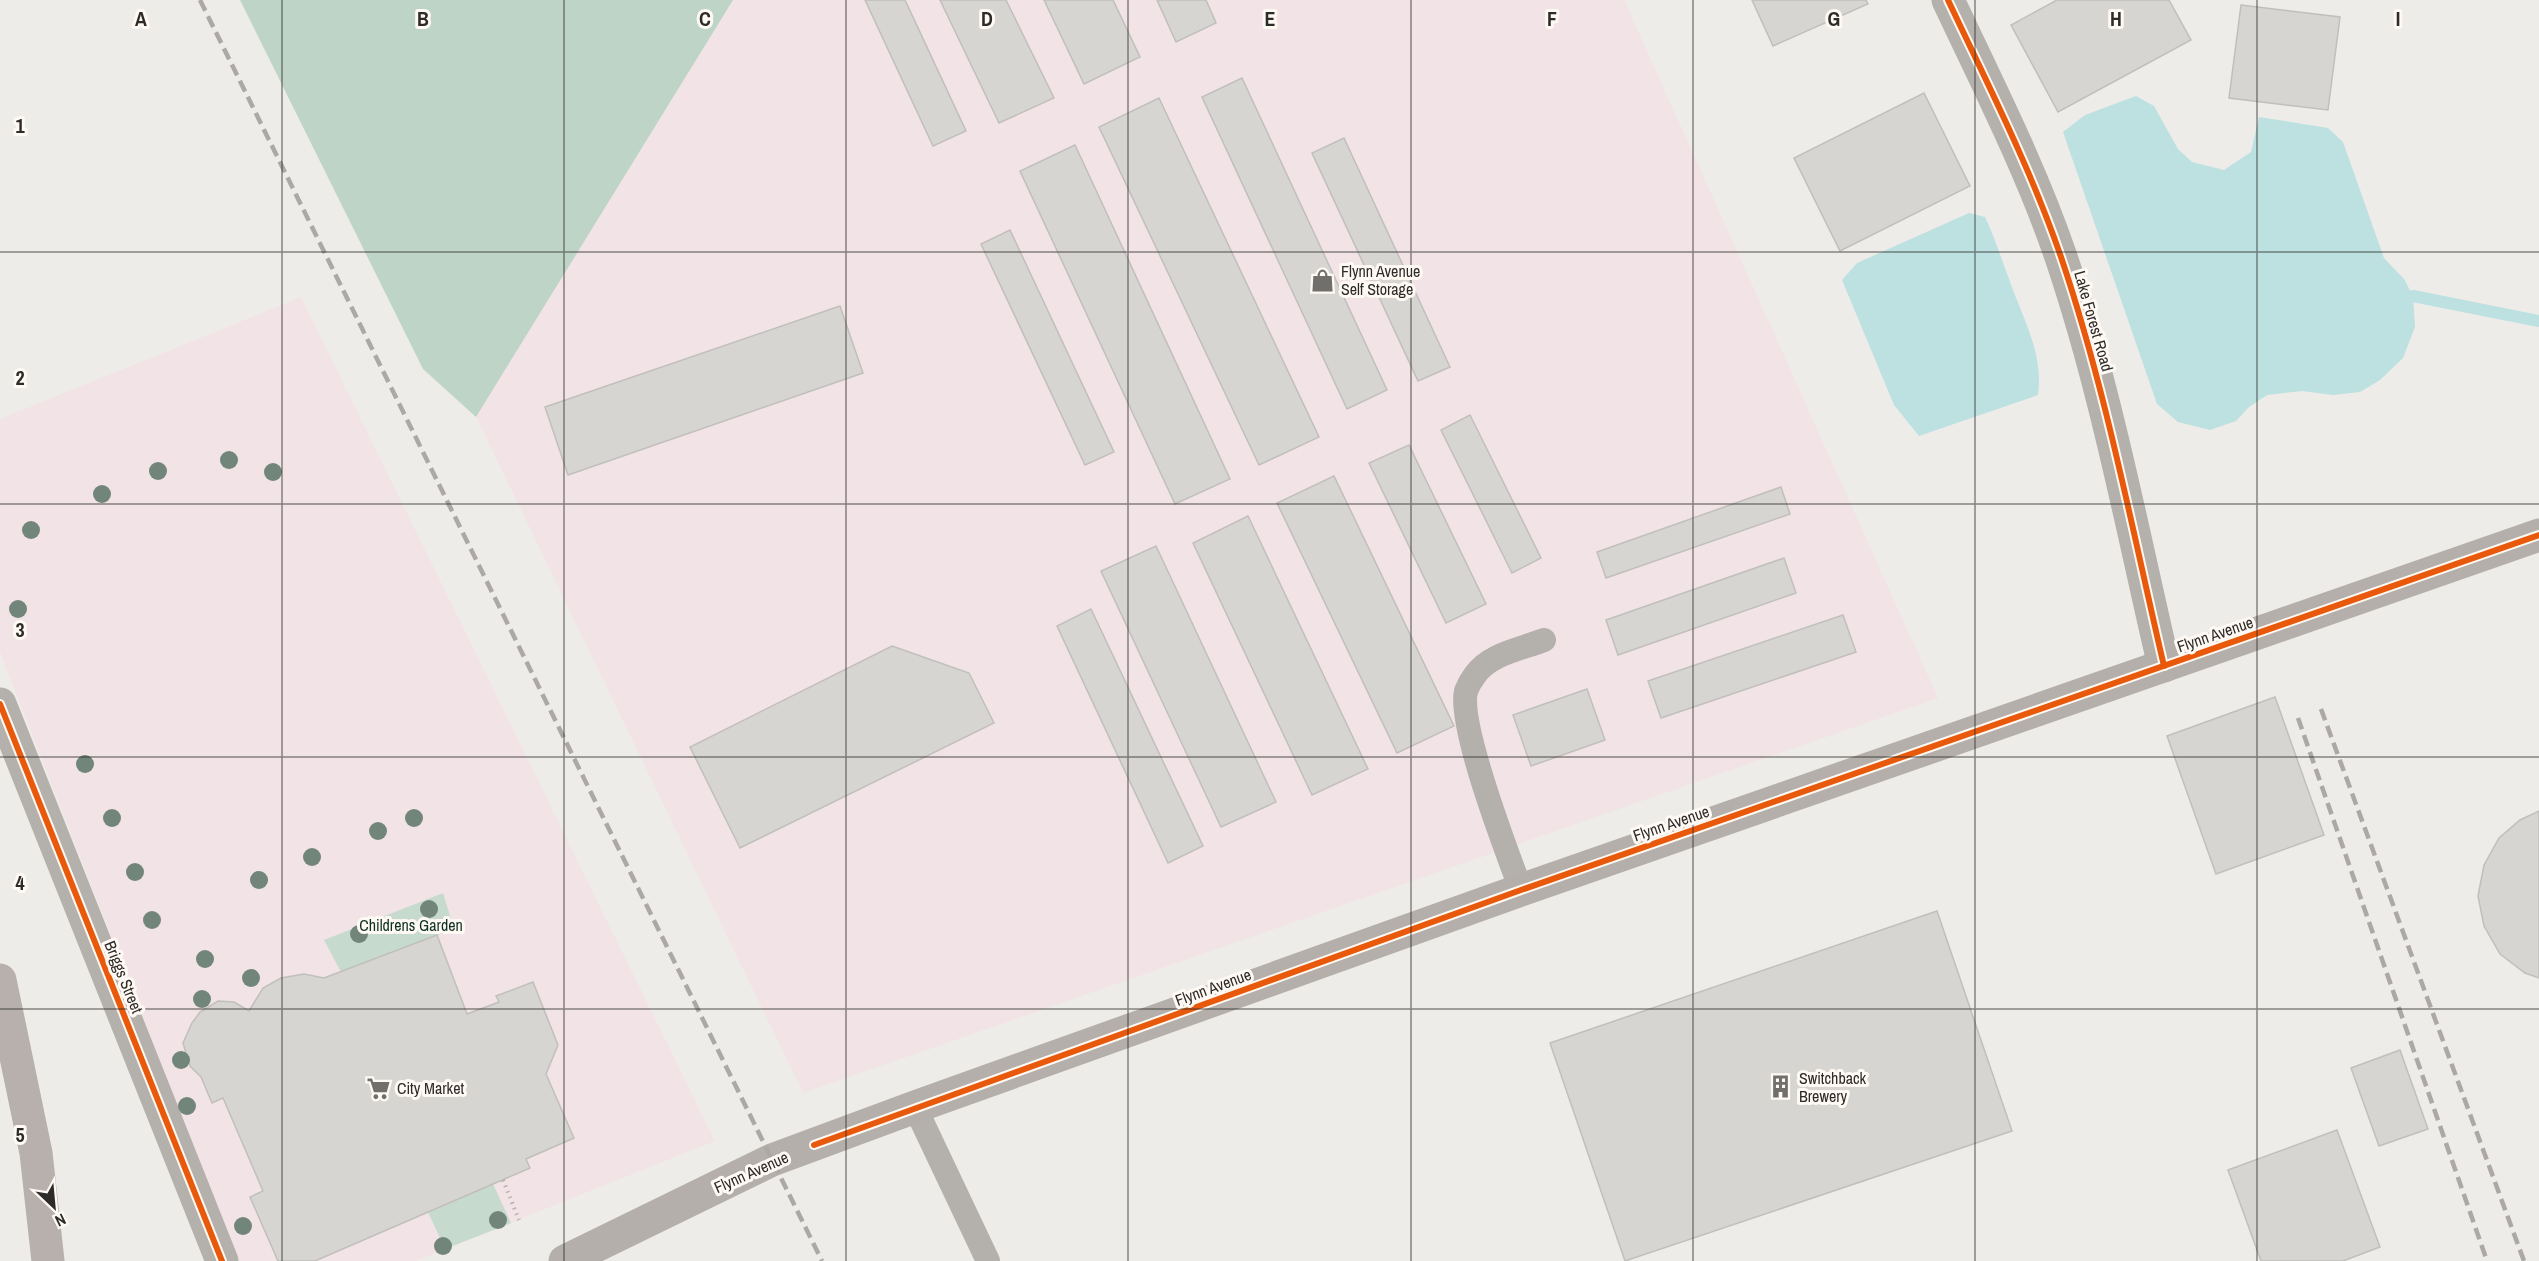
<svg xmlns="http://www.w3.org/2000/svg" width="2539" height="1261" viewBox="0 0 2539 1261" font-family="'Archivo Narrow',sans-serif">
<style>
.commercial{fill:#f2e3e6}
.green{fill:#c7dace}
.forest{fill:#bed4c6}
.water{fill:#bce1e0}
.lines{fill:none;stroke-linecap:round;stroke-linejoin:round}
.stream{stroke:#bce1e0;stroke-width:12}
.building{fill:#d6d5d2;stroke:#c1bfbd;stroke-width:1.5}
.path{stroke:#b7b3b0;stroke-width:4;stroke-dasharray:1.5 4.5;stroke-linecap:butt}
.lane{stroke:#b4b0ac;stroke-width:24}
.street{stroke:#b4b0ac;stroke-width:33}
.secondary{stroke:#b4afaa;stroke-width:33}
.primary{stroke:#b7b0ad;stroke-width:33}
.rail{stroke:#aca8a6;stroke-width:4.5;stroke-dasharray:12 6;stroke-linecap:butt}
.cycleway-casing{stroke:#fff9f3;stroke-width:10}
.cycleway{stroke:#e8590c;stroke-width:6}
.tree{fill:#72857b}
.grid{fill:none;stroke:#2d2b29;stroke-width:1.5;stroke-opacity:0.55}
.labels{text-anchor:middle;dominant-baseline:central;stroke-width:6;stroke-linejoin:round;paint-order:stroke}
.poi-label{font-size:16px;fill:#2d2b29;stroke:#fff9f3;text-anchor:start}
.street-label{font-size:16px;fill:#2d2b29;stroke:#fff9f3}
.park-label{font-size:16px;fill:#0c3121;stroke:#fff9f3}
.grid-label{font-size:20px;text-anchor:middle;font-weight:bold;fill:#2d2b29;stroke:#fff9f3;stroke-width:6;stroke-linejoin:round;paint-order:stroke}
</style>
<rect width="100%" height="100%" fill="#eeece9"/>
<!-- commercial -->
<g class="commercial">
<path d="M733 0H1624L1938 698 803 1093 476 417Z"/>
<path d="M301 297 715 1141 416 1261H238L0 652V419Z"/>
</g>
<!-- green -->
<g class="green">
<path d="M443 893 454 929 341 972 324 940Z"/>
<path d="M493 1184 511 1223 445 1249 428 1212Z"/>
</g>
<!-- forest -->
<path class="forest" d="M240 0H733L476 417 423 369Z"/>
<!-- water -->
<g class="water">
<path d="M2136 96 2154 106 2178 149 2192 162 2224 170 2251 152 2259 117 2328 128 2343 142 2384 258 2404 279 2413 296 2415 327 2403 358 2380 380 2360 392 2333 395 2302 391 2267 395 2249 407 2236 421 2210 430 2178 422 2157 404 2063 132 2085 115Z"/>
<path d="M1969 213 1985 217C1995 238 2001 258 2009 279 2022 317 2044 353 2038 395L1919 436 1894 405 1842 280 1857 263Z"/>
</g>
<g class="lines">
<!-- stream -->
<path class="stream" d="M2413 296 2539 321"/>
</g>
<!-- building -->
<g class="building">
<path d="M865 0H905L966 131 933 146Z"/>
<path d="M940 0H1006L1054 98 999 123Z"/>
<path d="M1044 0H1113L1140 57 1084 84Z"/>
<path d="M1157 0H1206L1216 23 1176 42Z"/>
<path d="M1752 0H1866L1868 4 1773 46Z"/>
<path d="M2057 0H2169L2191 40 2058 112 2011 25Z"/>
<path d="M2241 5 2340 17 2328 110 2229 98Z"/>
<path d="M1242 78 1387 390 1347 409 1202 97Z"/>
<path d="M1924 93 1970 186 1840 251 1794 158Z"/>
<path d="M1159 98 1319 437 1259 465 1099 127Z"/>
<path d="M1344 138 1450 367 1418 381 1312 153Z"/>
<path d="M1075 145 1230 479 1175 504 1020 171Z"/>
<path d="M1010 230 1114 452 1085 465 981 244Z"/>
<path d="M840 306 863 373 568 475 545 407Z"/>
<path d="M1470 415 1541 558 1512 573 1441 430Z"/>
<path d="M1409 445 1486 604 1446 623 1369 463Z"/>
<path d="M1334 476 1454 726 1397 753 1277 503Z"/>
<path d="M1781 487 1790 514 1606 578 1597 552Z"/>
<path d="M1248 516 1368 769 1312 795 1193 543Z"/>
<path d="M1156 546 1276 802 1221 827 1101 571Z"/>
<path d="M1784 558 1796 593 1618 655 1606 620Z"/>
<path d="M1091 609 1203 846 1168 863 1057 626Z"/>
<path d="M1843 615 1856 652 1661 718 1648 681Z"/>
<path d="M892 646 969 673 994 723 740 848 690 747Z"/>
<path d="M1587 689 1605 740 1531 766 1513 715Z"/>
<path d="M2275 697 2324 835 2216 874 2167 736Z"/>
<path d="M2539 811V978L2525 973 2500 954 2484 926 2478 896 2484 865 2499 838 2520 820Z"/>
<path d="M1937 911 2012 1131 1625 1261 1550 1043Z"/>
<path d="M437 935 467 1014 499 1002 496 996 533 982 558 1045 546 1074 574 1138 526 1159 530 1168 315 1261H278L250 1197 263 1191 223 1098 212 1103 201 1077 190 1066 183 1043 192 1023 200 1012 218 1001 234 1002 249 1011 263 988 281 978 304 974 324 978Z"/>
<path d="M2400 1050 2428 1129 2379 1146 2351 1068Z"/>
<path d="M2337 1130 2380 1247 2343 1261H2261L2228 1170Z"/>
</g>
<g class="lines">
<!-- path -->
<path class="path" d="M503 1180 519 1220"/>
<!-- lane -->
<g class="lane">
<path d="M1521 890C1507 852 1458 726 1466 691 1468 686 1472 679 1475 675 1489 654 1521 649 1544 640"/>
<path d="M915 1107 988 1261"/>
</g>
<!-- street -->
<g class="street">
<path d="M1948 0C1988 85 2031 169 2061 257 2106 390 2132 529 2164 666"/>
<path d="M0 704 222 1261"/>
</g>
<!-- secondary -->
<path class="secondary" d="M565 1261 772 1160 915 1107 1521 890 2539 535"/>
<!-- primary -->
<path class="primary" d="M0 980 36 1153 48 1261"/>
<!-- rail -->
<g class="rail">
<path d="M200 0 822 1261"/>
<path d="M2321 709 2524 1261"/>
<path d="M2298 718 2487 1261"/>
</g>
<defs>
<g id="cycleway">
<path d="M1948 0C1988 85 2031 169 2061 257 2106 390 2132 529 2164 666"/>
<path d="M0 704 222 1261"/>
<path d="M814 1145 1521 890 2539 535"/>
</g>
</defs>
<!-- cycleway casing -->
<use href="#cycleway" class="cycleway-casing"/>
<!-- cycleway -->
<use href="#cycleway" class="cycleway"/>
</g>
<!-- trees -->
<g class="tree">
<circle cx="229" cy="460" r="9"/>
<circle cx="158" cy="471" r="9"/>
<circle cx="273" cy="472" r="9"/>
<circle cx="102" cy="494" r="9"/>
<circle cx="31" cy="530" r="9"/>
<circle cx="18" cy="609" r="9"/>
<circle cx="85" cy="764" r="9"/>
<circle cx="112" cy="818" r="9"/>
<circle cx="414" cy="818" r="9"/>
<circle cx="378" cy="831" r="9"/>
<circle cx="312" cy="857" r="9"/>
<circle cx="135" cy="872" r="9"/>
<circle cx="259" cy="880" r="9"/>
<circle cx="429" cy="909" r="9"/>
<circle cx="152" cy="920" r="9"/>
<circle cx="359" cy="934" r="9"/>
<circle cx="205" cy="959" r="9"/>
<circle cx="251" cy="978" r="9"/>
<circle cx="202" cy="999" r="9"/>
<circle cx="181" cy="1060" r="9"/>
<circle cx="187" cy="1106" r="9"/>
<circle cx="498" cy="1220" r="9"/>
<circle cx="243" cy="1226" r="9"/>
<circle cx="443" cy="1246" r="9"/>
</g>
<!-- grid -->
<path class="grid" d="M282 0V1261M564 0V1261M846 0V1261M1128 0V1261M1411 0V1261M1693 0V1261M1975 0V1261M2257 0V1261M0 252H2539M0 504H2539M0 757H2539M0 1009H2539"/>
<!-- icons -->
<defs>
<symbol id="shop-bare" viewBox="-9 -9 18 18"><path d="M-5-2.5h2.3a2.7 3.5 0 0 1 5.4 0H5L5.5 6h-11ZM-1.5-2.5h3a1.5 2.3 0 0 0-3 0Z" fill="#716f6c" stroke="#fff9f3" stroke-width="2.5" paint-order="stroke"/></symbol>
<symbol id="building-bare" viewBox="-9 -9 18 18"><path d="M-4-6H4V6H1V3H-1V6H-4ZM-2.5-4.3h1.7v1.8h-1.7ZM.8-4.3h1.7v1.8H.8ZM-2.5-1h1.7V.8h-1.7ZM.8-1h1.7V.8H.8Z" fill="#716f6c" stroke="#fff9f3" stroke-width="2.5" paint-order="stroke"/></symbol>
<symbol id="supermarket-bare" viewBox="-9 -9 18 18"><path d="M-6-5.5h2.5l.6 2H6L4.5 2H-2.5L-4.4-4H-6ZM-1.5 3.2a1.3 1.3 0 1 0 .1 0ZM3 3.2a1.3 1.3 0 1 0 .1 0Z" fill="#716f6c" stroke="#fff9f3" stroke-width="2.5" paint-order="stroke"/></symbol>
</defs>
<g fill-rule="evenodd">
<use href="#shop-bare" x="1306" y="264" width="33" height="33"/>
<use href="#building-bare" x="1764" y="1070" width="33" height="33"/>
<use href="#supermarket-bare" x="362" y="1072" width="33" height="33"/>
</g>
<g class="labels">
<!-- poi labels -->
<g class="poi-label">
<text x="1341" y="271">Flynn Avenue<tspan x="1341" dy="18">Self Storage</tspan></text>
<text x="1799" y="1078">Switchback<tspan x="1799" dy="18">Brewery</tspan></text>
<text x="397" y="1088">City Market</text>
</g>
<!-- street labels -->
<g class="street-label">
<text transform="translate(2094 321) rotate(74)">Lake Forest Road</text>
<text transform="translate(2215 634) rotate(-19)">Flynn Avenue</text>
<text transform="translate(1671 823) rotate(-19)">Flynn Avenue</text>
<text transform="translate(124 977) rotate(68)">Briggs Street</text>
<text transform="translate(1213 987) rotate(-20)">Flynn Avenue</text>
<text transform="translate(751 1172) rotate(-24)">Flynn Avenue</text>
</g>
<!-- park labels -->
<g class="park-label">
<text x="411" y="925">Childrens Garden</text>
</g>
</g>
<g class="grid-label">
<text x="141" y="26">A</text>
<text x="423" y="26">B</text>
<text x="705" y="26">C</text>
<text x="987" y="26">D</text>
<text x="1270" y="26">E</text>
<text x="1552" y="26">F</text>
<text x="1834" y="26">G</text>
<text x="2116" y="26">H</text>
<text x="2398" y="26">I</text>
<text x="20" y="133">1</text>
<text x="20" y="385">2</text>
<text x="20" y="637">3</text>
<text x="20" y="890">4</text>
<text x="20" y="1142">5</text>
</g>
<!-- north arrow -->
<g transform="translate(54 1207) rotate(154)" stroke="#fff9f3" stroke-width="4.5" paint-order="stroke">
<path d="M0-4.5L10 22L0 15L-10 22Z" fill="#2d2b29"/>
<text y="-9" font-size="16" font-weight="bold" text-anchor="middle" fill="#2d2b29">N</text>
</g>
</svg>
